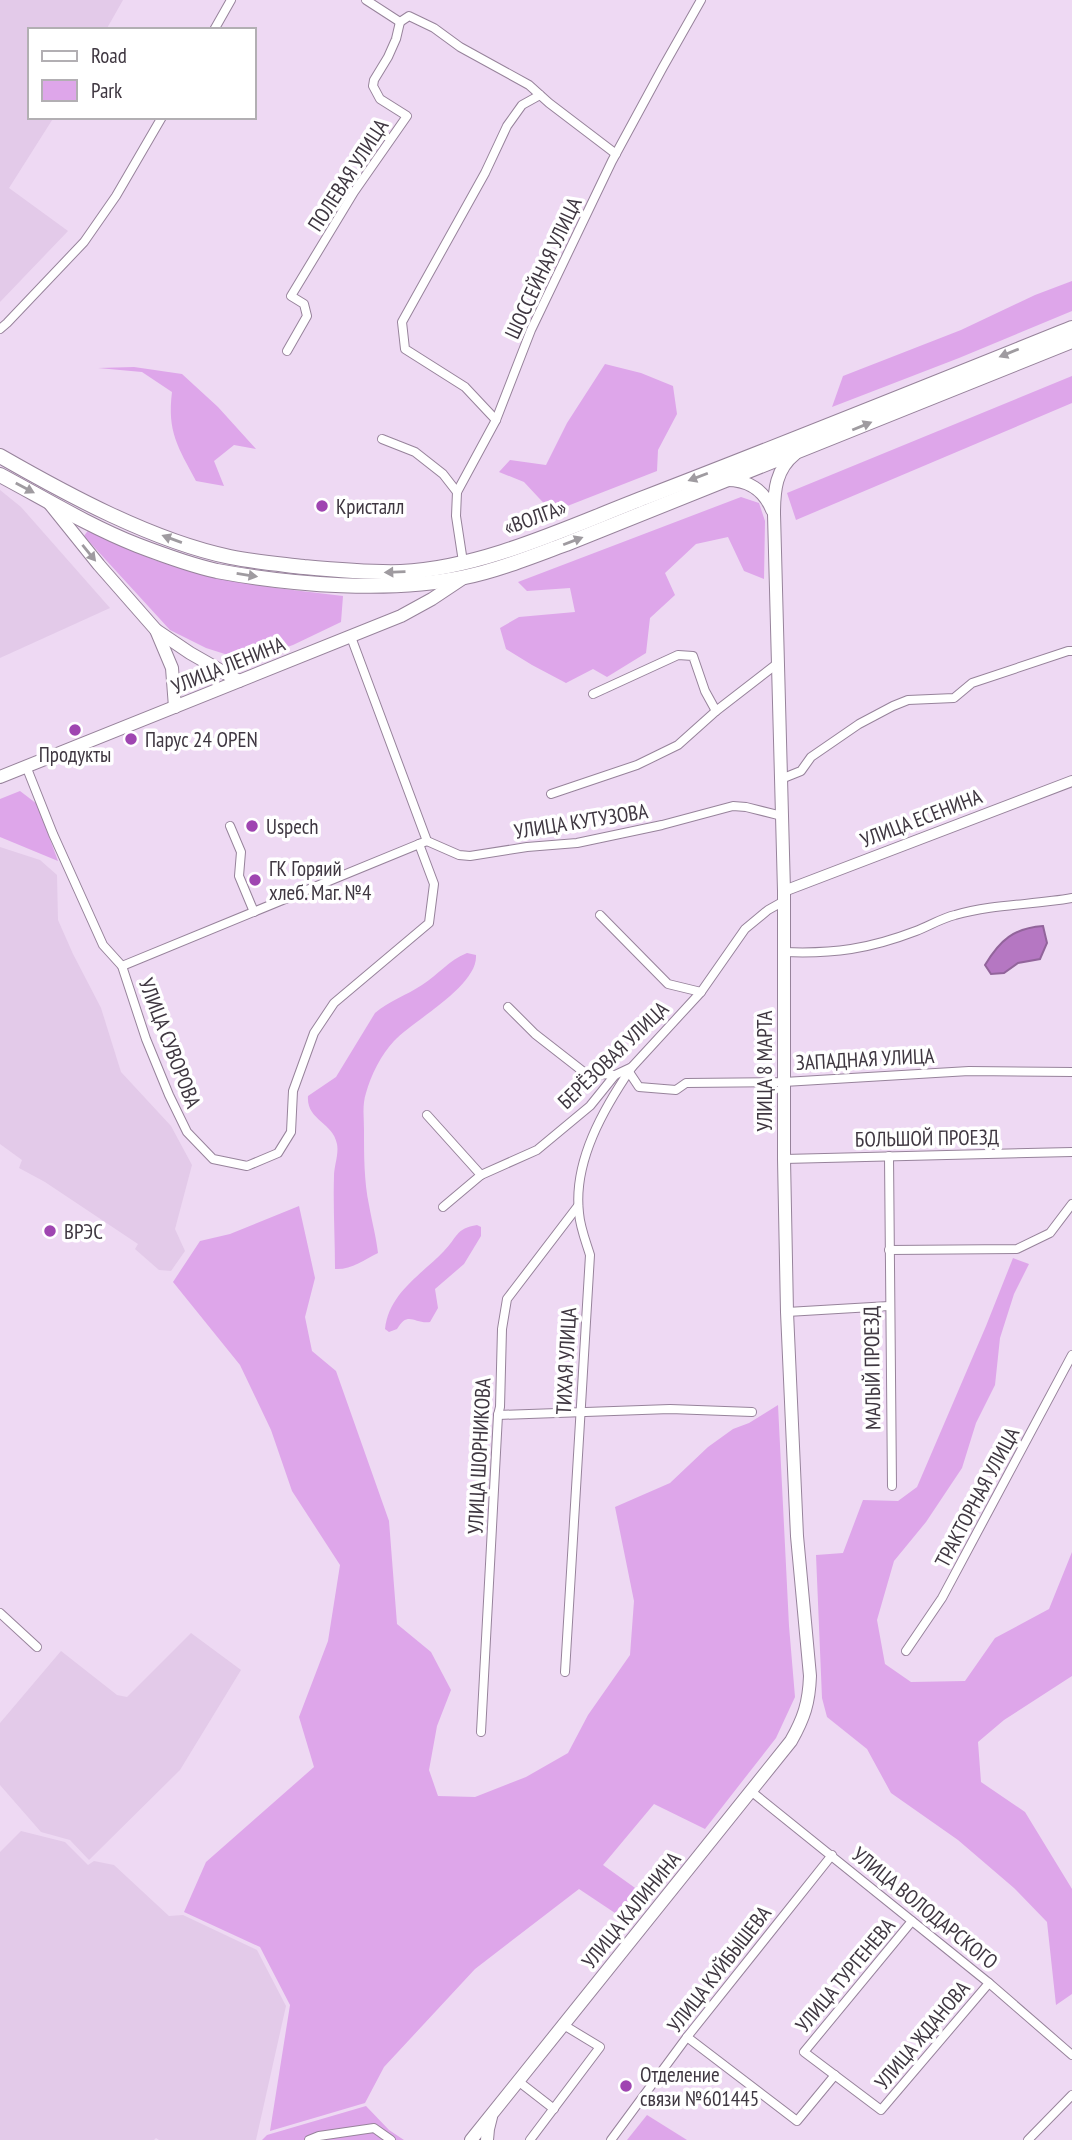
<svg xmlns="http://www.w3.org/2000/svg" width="1072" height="2140" viewBox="0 0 1072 2140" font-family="'PT Sans Narrow',sans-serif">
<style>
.built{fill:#e3cae9}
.green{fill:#dea6ea}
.water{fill:#b577c2;stroke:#92649b;stroke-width:2}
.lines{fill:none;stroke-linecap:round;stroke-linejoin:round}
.minor-casing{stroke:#97839b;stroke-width:10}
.tertiary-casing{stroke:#97839b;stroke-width:12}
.secondary-casing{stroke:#97839b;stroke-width:14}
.trunk-casing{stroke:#97839b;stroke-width:16}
.minor{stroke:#fff;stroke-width:8}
.tertiary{stroke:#fff;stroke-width:10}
.secondary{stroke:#fff;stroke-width:12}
.trunk{stroke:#fff;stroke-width:14}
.oneway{fill:#9f9ba0}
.poi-dot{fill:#9f45b1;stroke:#fff;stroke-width:2.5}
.labels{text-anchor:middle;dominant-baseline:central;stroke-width:7;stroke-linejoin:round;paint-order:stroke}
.street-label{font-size:21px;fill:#3f3741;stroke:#fff}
.poi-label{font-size:21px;fill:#3f3741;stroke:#fff;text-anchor:start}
</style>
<rect width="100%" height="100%" fill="#eed9f3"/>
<!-- built -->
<g class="built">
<path d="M0 0H123L106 30H30V117H54L9 188 68 231 0 302Z"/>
<path d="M0 490 21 507 110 608 0 658Z"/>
<path d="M0 847 40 860 57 875 58 920 73 954 101 1008 121 1072 171 1126 192 1165 175 1229 185 1251 171 1271 159 1270 135 1249 138 1244 45 1182 19 1168 22 1160 0 1144Z"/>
<path d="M191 1633 241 1670 180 1770 89 1860 70 1840 41 1832 0 1785V1723L61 1651 117 1695 127 1697Z"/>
<path d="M21 1831 65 1842 88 1865 94 1861 114 1865 169 1916 183 1915 257 1950 286 2006 256 2140H159L156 2138 154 2140H0V1852Z"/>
</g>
<!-- green -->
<g class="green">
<path d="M1072 281V311L959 358 832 407 843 376 961 330 1035 295Z"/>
<path d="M605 364 641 373 673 386 677 414 658 450 657 471 552 512 524 482 499 472 510 460 546 465 567 423Z"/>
<path d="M134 367 182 374 218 407 256 449 234 445 214 461 224 486 196 481C178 447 167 432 172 392L142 372 98 368Z"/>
<path d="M1072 376V403L796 520 787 493Z"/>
<path d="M741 497 759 503 765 521 764 579 744 571 728 537 696 544 665 573 675 595 650 618 646 653 607 677 593 669 566 683 532 665 506 649 500 628 519 617 575 612 570 588 527 591 518 582Z"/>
<path d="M89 529 154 560 221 578 276 588 343 596 341 622 293 645 247 661 206 648 170 630 84 536Z"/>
<path d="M20 791 37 804 58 861 0 837V799Z"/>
<path d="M467 953 476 955C478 986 415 1019 394 1041 381 1055 371 1075 366 1093 362 1105 364 1118 364 1130 364 1155 364 1181 369 1205 372 1222 376 1236 378 1253 364 1260 351 1270 335 1269 335 1238 333 1207 334 1176 334 1166 339 1154 337 1144 333 1122 306 1120 308 1096L336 1077 375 1013C389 1001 407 995 422 985 438 975 449 960 467 953Z"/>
<path d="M299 1206 315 1278 305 1317 312 1351 336 1371 389 1521 397 1624 431 1652 451 1690 437 1726 429 1770 438 1796 475 1797 526 1777 568 1753 588 1715 630 1655 634 1601 615 1507 670 1483 708 1447 733 1429 749 1423 778 1405 789 1626 795 1697 776 1738 705 1829 654 1804 603 1865 645 1895 624 1919 579 1889 475 1969 384 2067 365 2103 270 2131 290 2005 260 1947 184 1912 206 1862 314 1767 299 1717 328 1641 340 1565 292 1491 271 1430 240 1365 173 1282 200 1241 230 1234Z"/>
<path d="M477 1225 481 1227V1236L464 1264 435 1289 438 1308 430 1322C414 1324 408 1310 397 1329L389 1332 385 1329C389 1293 421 1275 444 1251 457 1238 456 1228 477 1225Z"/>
<path d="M1013 1258 1029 1264 1014 1294 1000 1338 995 1385 976 1423 962 1468 926 1522 894 1561 877 1620 885 1664 911 1682 965 1681 995 1638 1049 1609 1072 1552V1676L1004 1720 978 1742 981 1782 1025 1812 1072 1889V1994L1056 2005 1047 1922 1014 1888 958 1840 891 1793 867 1749 827 1717 822 1698 816 1555 843 1553 863 1500 898 1501 917 1487 986 1326Z"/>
<path d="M366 2106 389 2130 404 2140H262L267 2135Z"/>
<path d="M647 2115 687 2140H627Z"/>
</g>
<!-- water -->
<path class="water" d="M1043 926 1047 943 1040 959 1018 963 1004 973 991 974 985 965C1000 940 1014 928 1043 926Z"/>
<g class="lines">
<defs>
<g id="minor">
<path d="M366 0 400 22 409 16 434 28 460 47 529 85 549 103 616 154"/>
<path d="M214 30 231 0"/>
<path d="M0 329 7 323 84 242 116 196 162 117"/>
<path d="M287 351 307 316 304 304 291 296 354 192 407 116 380 99 373 86 374 80 388 57 396 39 400 22"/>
<path d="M496 420 465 387 405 349 402 322 485 173 507 126 522 105 540 95"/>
<path d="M382 439 415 452 443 474 457 492"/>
<path d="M463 562 456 516 457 492 496 420 531 330 612 161 663 67 701 0"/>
<path d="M593 694 678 655 693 656 705 691 716 711 778 663"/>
<path d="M26 766 53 834 103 945 122 966 146 1039 169 1095 187 1132 213 1159 247 1166 278 1153 291 1132 293 1091 314 1033 334 1003 429 923 434 884 419 844 427 841 351 637"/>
<path d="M781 779 801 771 811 757 859 724 893 706 908 700 954 698 972 683 1068 651H1072"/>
<path d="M551 794 637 765 678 745 716 711"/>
<path d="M230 826 241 852 239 876 254 912"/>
<path d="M427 841 459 855 470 856 527 847 577 843 662 825 733 806 746 807 782 816"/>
<path d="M600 915 668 984 701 992"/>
<path d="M784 952C834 954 869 949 916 931 929 926 942 918 955 915 993 904 1034 905 1072 898"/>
<path d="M122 966 419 844"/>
<path d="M508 1007 535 1034 585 1073 615 1075"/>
<path d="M629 1072 639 1087 676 1090 686 1083 784 1082 969 1071 1072 1072"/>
<path d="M427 1115 481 1175"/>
<path d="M889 1156 892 1486"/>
<path d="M784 1159 1072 1152"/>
<path d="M443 1207 481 1175 537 1150 590 1106 615 1075 632 1067 701 992 745 929 768 910 784 901"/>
<path d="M889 1250 1017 1249 1050 1233 1072 1204"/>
<path d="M787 1312 889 1306"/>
<path d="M498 1415 670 1409 752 1412"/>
<path d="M0 1613 37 1647"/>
<path d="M906 1651 942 1598 1072 1355"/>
<path d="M565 1672 590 1255C586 1242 580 1227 579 1213 573 1161 604 1108 632 1067"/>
<path d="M481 1732 498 1415 500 1407 502 1329 507 1299 578 1206"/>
<path d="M752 1792 989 1983 1072 2055"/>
<path d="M912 1921 804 2052 881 2110 989 1983"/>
<path d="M687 2037 797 2121 835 2075"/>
<path d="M518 2081 554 2109"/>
<path d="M309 2140 319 2136 374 2128 391 2140"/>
<path d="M530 2140 600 2047 562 2024"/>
<path d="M611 2140 687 2037 832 1855"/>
<path d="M1028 2140 1072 2095"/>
</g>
<path id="tertiary" d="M784 891 1072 781"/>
<g id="secondary">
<path d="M727 480C748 480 764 490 772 510"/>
<path d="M50 504 99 565 156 630 190 653 239 681"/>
<path d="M156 630 172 668 175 707"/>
<path d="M0 777 401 616 432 599 465 577"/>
<path d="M471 2140 791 1741C804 1718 809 1703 810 1676L797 1536 787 1312 784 1159V891L774 514C774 490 776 469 795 454"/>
<path d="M487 2140 488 2129 491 2117"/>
</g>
<g id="trunk">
<path d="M0 456C68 495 153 541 230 557 254 562 279 564 304 567 336 570 368 573 401 572 484 568 570 526 646 497 789 442 930 385 1072 328"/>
<path d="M0 475C45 499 89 526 137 545 163 555 190 565 217 571 292 585 391 593 465 577 499 570 533 556 566 544L1072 341"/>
</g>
</defs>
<!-- minor casing -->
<use href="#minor" class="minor-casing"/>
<!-- tertiary casing -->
<use href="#tertiary" class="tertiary-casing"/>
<!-- secondary casing -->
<use href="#secondary" class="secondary-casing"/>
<!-- trunk casing -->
<use href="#trunk" class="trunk-casing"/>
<!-- minor -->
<use href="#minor" class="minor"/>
<!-- tertiary -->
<use href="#tertiary" class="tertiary"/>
<!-- secondary -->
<use href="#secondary" class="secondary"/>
<!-- trunk -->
<use href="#trunk" class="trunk"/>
</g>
<!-- one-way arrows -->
<defs><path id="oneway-solid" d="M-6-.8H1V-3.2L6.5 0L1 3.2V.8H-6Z" transform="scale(1.75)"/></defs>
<g class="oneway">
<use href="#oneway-solid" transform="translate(1009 353) rotate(158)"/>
<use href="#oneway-solid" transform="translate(862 426) rotate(-22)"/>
<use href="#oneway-solid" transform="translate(698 477) rotate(159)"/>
<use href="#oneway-solid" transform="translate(25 488) rotate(28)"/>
<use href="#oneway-solid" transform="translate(172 539) rotate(-160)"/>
<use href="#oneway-solid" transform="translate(573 541) rotate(-21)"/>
<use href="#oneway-solid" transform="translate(89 553) rotate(51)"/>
<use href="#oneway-solid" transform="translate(395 572) rotate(178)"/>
<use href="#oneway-solid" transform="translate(247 575) rotate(9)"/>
</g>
<!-- markers -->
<g class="poi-dot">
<circle cx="322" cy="506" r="7"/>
<circle cx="75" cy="730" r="7"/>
<circle cx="131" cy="739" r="7"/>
<circle cx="252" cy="826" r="7"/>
<circle cx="255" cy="880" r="7"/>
<circle cx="50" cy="1231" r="7"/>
<circle cx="626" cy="2086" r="7"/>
</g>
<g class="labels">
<!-- street labels -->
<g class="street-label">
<text transform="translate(348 175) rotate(-57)">ПОЛЕВАЯ УЛИЦА</text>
<text transform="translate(543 268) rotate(-65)">ШОССЕЙНАЯ УЛИЦА</text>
<text transform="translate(535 517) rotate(-20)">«ВОЛГА»</text>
<text transform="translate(228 665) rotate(-22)">УЛИЦА ЛЕНИНА</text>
<text transform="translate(921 818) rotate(-21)">УЛИЦА ЕСЕНИНА</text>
<text transform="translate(581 821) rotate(-9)">УЛИЦА КУТУЗОВА</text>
<text transform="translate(170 1043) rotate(69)">УЛИЦА СУВОРОВА</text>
<text transform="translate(613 1055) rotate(-44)">БЕРЁЗОВАЯ УЛИЦА</text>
<text transform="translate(865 1059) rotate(-3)">ЗАПАДНАЯ УЛИЦА</text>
<text transform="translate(764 1071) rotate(-90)">УЛИЦА 8 МАРТА</text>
<text transform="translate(927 1138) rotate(-1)">БОЛЬШОЙ ПРОЕЗД</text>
<text transform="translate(566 1361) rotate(-87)">ТИХАЯ УЛИЦА</text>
<text transform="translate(872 1368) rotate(-91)">МАЛЫЙ ПРОЕЗД</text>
<text transform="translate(479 1456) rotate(-87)">УЛИЦА ШОРНИКОВА</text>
<text transform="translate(977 1497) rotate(-62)">ТРАКТОРНАЯ УЛИЦА</text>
<text transform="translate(925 1908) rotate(39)">УЛИЦА ВОЛОДАРСКОГО</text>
<text transform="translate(631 1910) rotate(-51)">УЛИЦА КАЛИНИНА</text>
<text transform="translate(719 1969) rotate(-52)">УЛИЦА КУЙБЫШЕВА</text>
<text transform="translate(845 1975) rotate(-50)">УЛИЦА ТУРГЕНЕВА</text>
<text transform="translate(922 2035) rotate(-50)">УЛИЦА ЖДАНОВА</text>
</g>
<!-- poi labels -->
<g class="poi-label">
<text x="336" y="506">Кристалл</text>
<text x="145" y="739">Парус 24 OPEN</text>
<text x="75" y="754" text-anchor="middle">Продукты</text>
<text x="266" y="826">Uspech</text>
<text x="269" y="868">ГК Горяий<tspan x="269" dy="24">хлеб. Маг. №4</tspan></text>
<text x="64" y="1231">ВРЭС</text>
<text x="640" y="2074">Отделение<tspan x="640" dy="24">связи №601445</tspan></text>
</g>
</g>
<!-- legend -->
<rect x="28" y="28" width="228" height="91" fill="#ffffff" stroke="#b2afb3" stroke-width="2"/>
<rect x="42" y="51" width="35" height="10" fill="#ffffff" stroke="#b2afb3" stroke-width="2"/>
<text x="91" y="63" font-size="21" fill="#3f3741">Road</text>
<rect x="42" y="80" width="35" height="21" fill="#dea6ea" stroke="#b2afb3" stroke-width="2"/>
<text x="91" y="98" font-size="21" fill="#3f3741">Park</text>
</svg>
